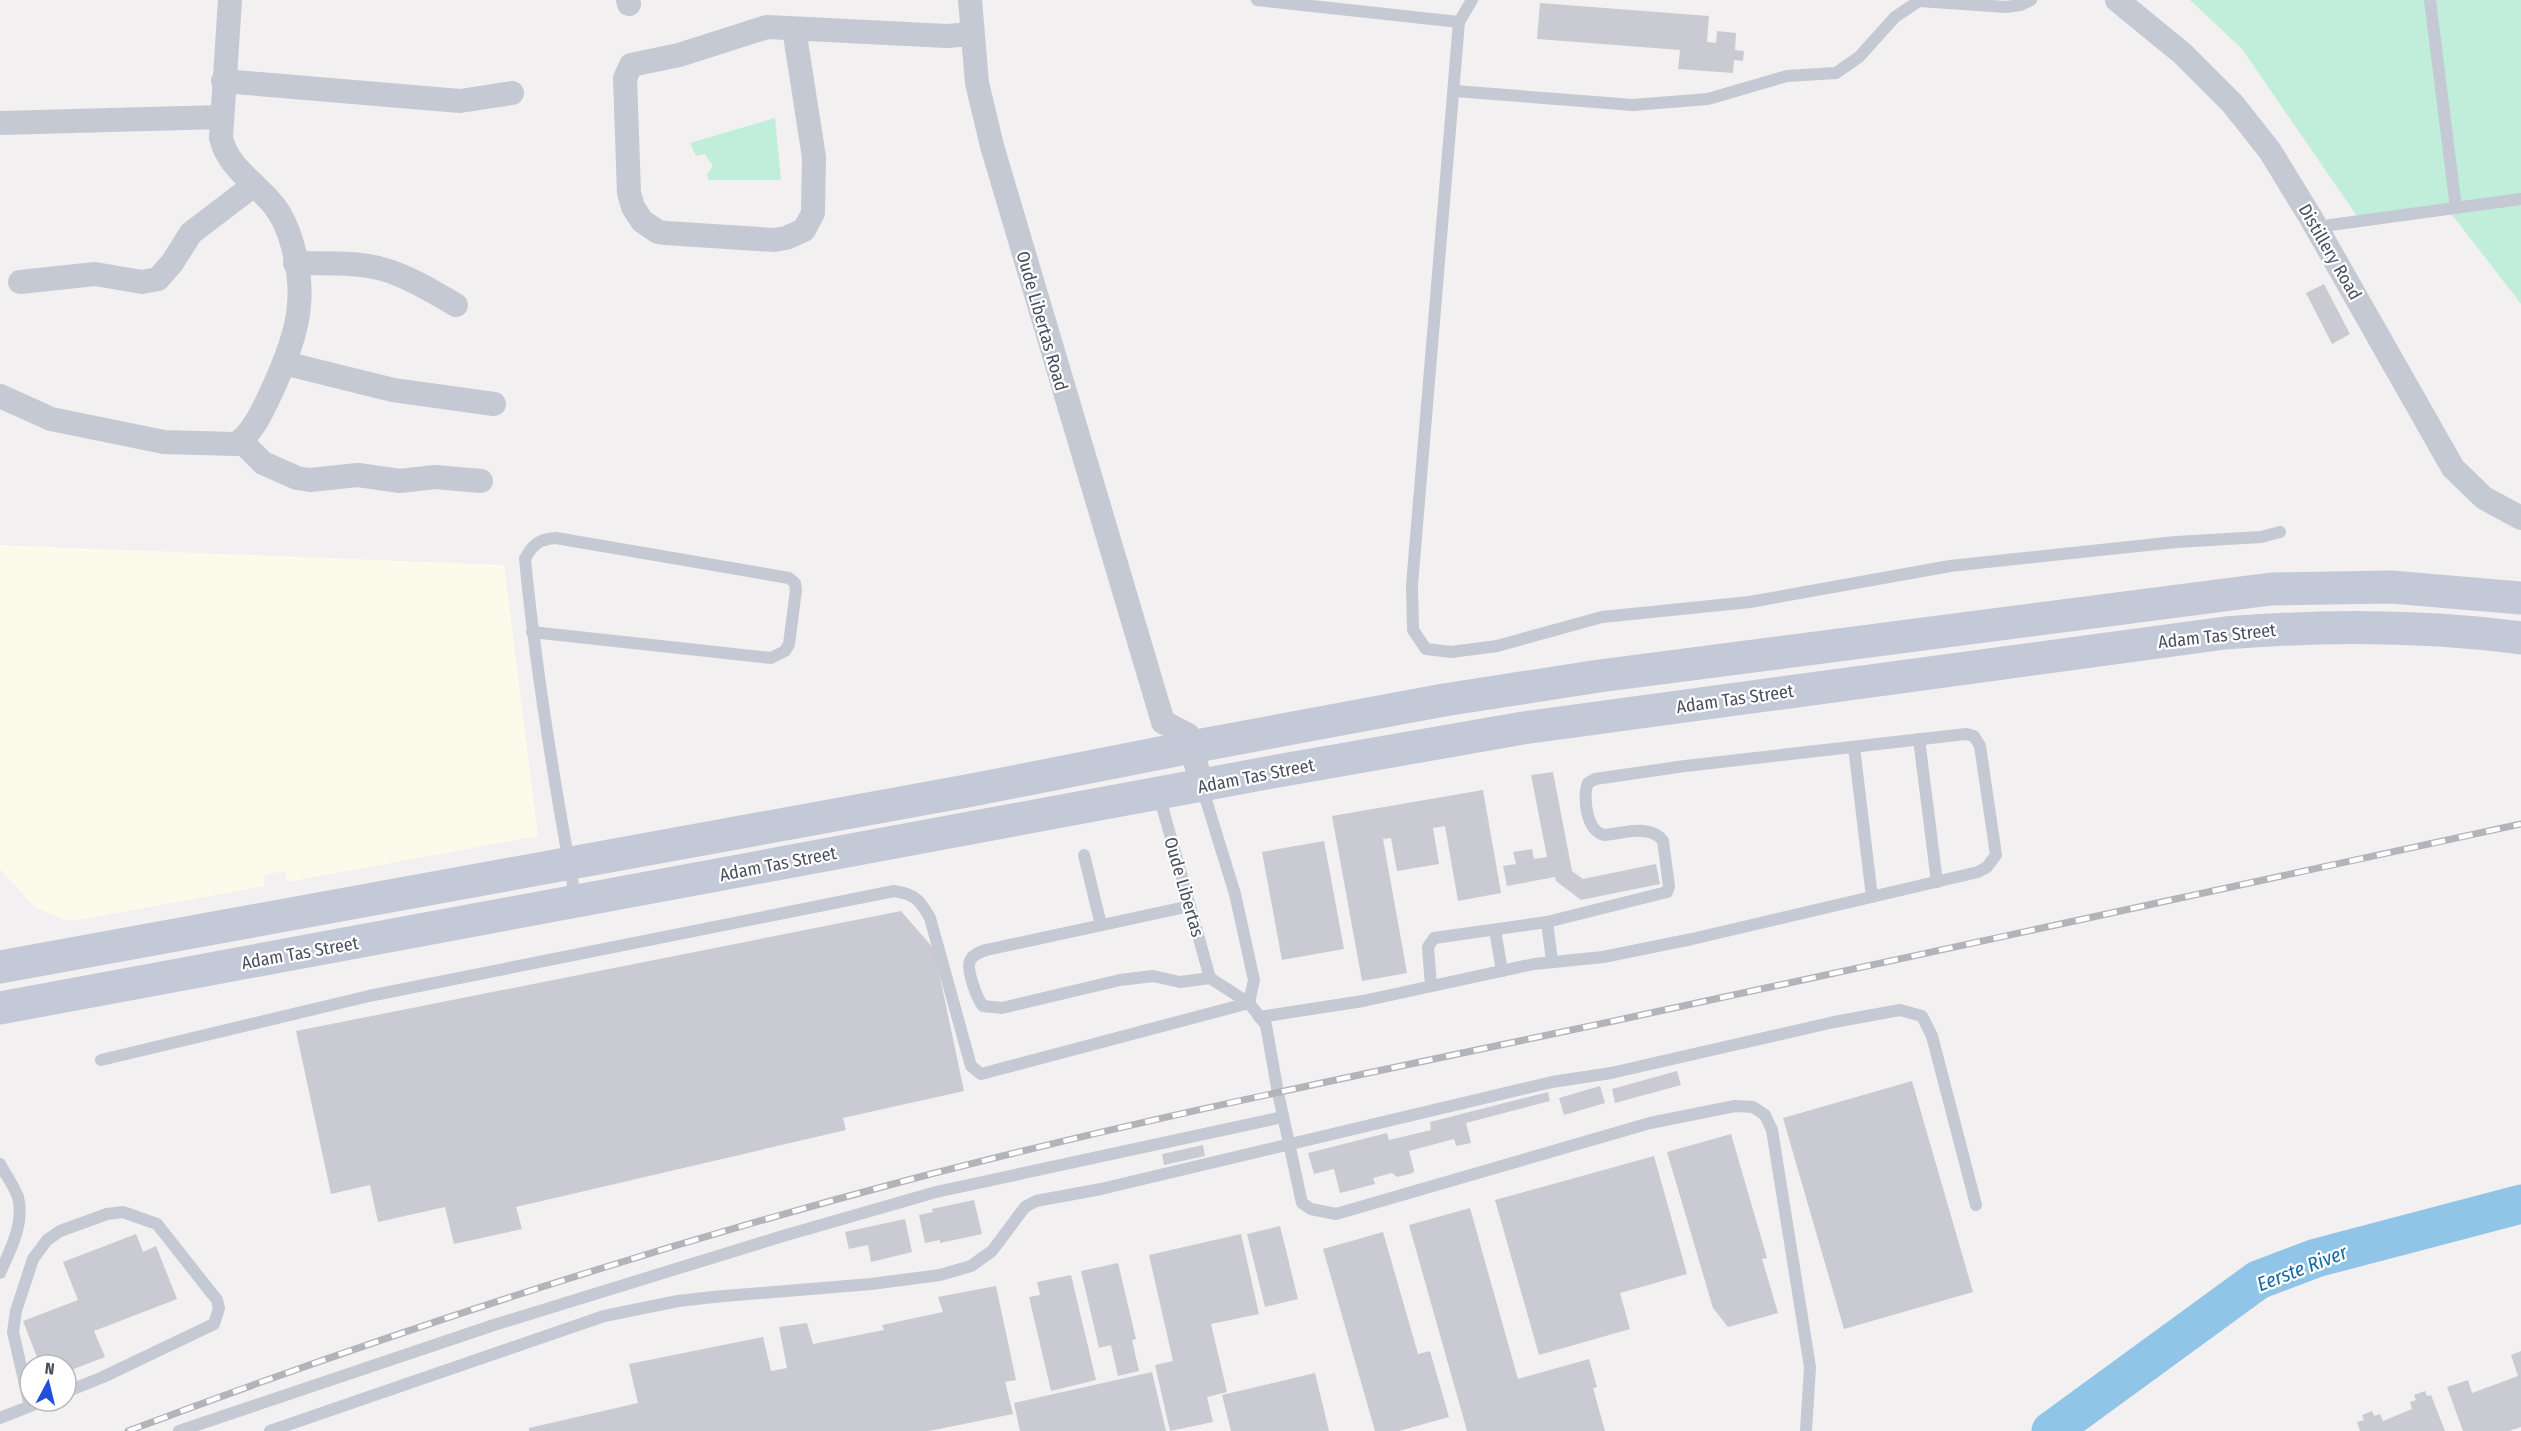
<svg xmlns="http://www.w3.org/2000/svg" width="2521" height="1431" viewBox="0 0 2521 1431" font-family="'Fira Sans Condensed',sans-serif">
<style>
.commercial{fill:#fbfaeb}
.green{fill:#c1eddb}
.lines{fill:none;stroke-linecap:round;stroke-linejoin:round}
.river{stroke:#91c5e8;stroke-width:39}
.building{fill:#cacbd2}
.lane{stroke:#c4c9d4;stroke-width:12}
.street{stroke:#c4c9d4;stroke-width:24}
.secondary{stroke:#c4c9d8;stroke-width:33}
.rail-casing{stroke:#b2b4ba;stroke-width:7}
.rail{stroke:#fff;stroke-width:4.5;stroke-dasharray:14;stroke-linecap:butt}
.labels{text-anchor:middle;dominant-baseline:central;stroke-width:4.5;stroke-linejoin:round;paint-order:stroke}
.street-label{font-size:18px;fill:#494f5d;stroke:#fff}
.water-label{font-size:20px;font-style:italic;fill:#146aa5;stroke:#fff}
</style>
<rect width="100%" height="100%" fill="#f2f0f0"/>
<!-- commercial -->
<path class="commercial" d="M0 545 504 565 538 836 287 882 285 871 263 875 265 886 79 920H64L36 908 0 869Z"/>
<!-- green -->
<g class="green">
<path d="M2190 0H2521V304L2450 212 2357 216 2242 49Z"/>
<path d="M775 118 781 180H708L707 174 713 166 705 154 696 156 690 143Z"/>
</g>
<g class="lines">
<!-- river -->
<path class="river" d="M2051 1431 2258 1280 2316 1258 2521 1204"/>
</g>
<!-- building -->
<g class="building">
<path d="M1540 3 1709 16 1707 42 1716 43 1717 31 1736 33 1735 50 1744 51 1743 61 1734 60 1733 73 1678 69 1680 50 1537 39Z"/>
<path d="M2324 284 2350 334 2332 344 2306 293Z"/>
<path d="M1553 772 1572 871 1583 879 1656 864 1660 884 1581 900 1556 881 1555 877 1507 886 1503 866 1516 864 1513 852 1532 849 1534 859 1547 857 1531 775Z"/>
<path d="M1483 790 1501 893 1458 901 1445 826 1433 828 1439 864 1397 871 1391 838 1383 839 1407 973 1362 981 1332 816Z"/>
<path d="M1324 841 1344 949 1282 960 1262 852Z"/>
<path d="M901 911 934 949 964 1091 843 1118 846 1130 516 1207 522 1229 454 1244 445 1207 378 1222 370 1185 331 1194 296 1031Z"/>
<path d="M1677 1071 1681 1085 1615 1103 1612 1089Z"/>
<path d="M1912 1081 1973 1292 1844 1329 1783 1118Z"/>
<path d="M1600 1086 1605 1103 1564 1115 1559 1098Z"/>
<path d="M1548 1092 1550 1101 1466 1123 1471 1143 1456 1146 1454 1139 1409 1151 1414 1170 1413 1173 1397 1177 1392 1173 1373 1178 1375 1184 1340 1193 1334 1169 1314 1174 1308 1153 1387 1133 1389 1140 1431 1130 1430 1122Z"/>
<path d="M1731 1134 1767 1258 1762 1259 1778 1313 1728 1327 1713 1308 1667 1152Z"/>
<path d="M1203 1145 1205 1156 1164 1165 1162 1154Z"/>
<path d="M1654 1156 1687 1274 1620 1293 1630 1329 1539 1355 1495 1200Z"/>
<path d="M974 1200 982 1234 940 1243V1240L925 1243 919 1215 933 1212 932 1209Z"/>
<path d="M1470 1208 1518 1379 1589 1359 1597 1387 1593 1388 1605 1431H1467L1409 1225Z"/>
<path d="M905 1219 912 1252 871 1262 868 1245 849 1249 845 1232Z"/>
<path d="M1280 1226 1298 1299 1265 1307 1247 1234Z"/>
<path d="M1383 1232 1418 1354 1430 1351 1449 1417 1399 1431H1375L1323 1249Z"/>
<path d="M136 1234 143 1252 156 1246 177 1299 94 1331 105 1357 66 1372V1365H40L23 1321 78 1300 63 1262Z"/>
<path d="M1241 1234 1259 1314 1211 1324 1227 1392 1207 1397 1213 1422 1170 1431 1155 1365 1173 1361 1149 1255Z"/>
<path d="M1118 1263 1136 1339 1132 1340 1139 1371 1118 1376 1111 1345 1099 1348 1081 1271Z"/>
<path d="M1071 1275 1096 1380 1051 1391 1029 1297 1040 1295 1037 1282Z"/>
<path d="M996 1286 1016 1380 1005 1382 1013 1414 929 1431H529V1428L638 1403 629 1364 763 1337 771 1371 787 1368 779 1327 807 1323 813 1344 884 1330 882 1325 943 1312 938 1297Z"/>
<path d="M2521 1351V1427L2509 1431H2463L2447 1387 2468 1380 2472 1393 2518 1376 2511 1355Z"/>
<path d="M1152 1372 1166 1431H1020L1014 1403Z"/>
<path d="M1315 1373 1329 1431H1231L1222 1395Z"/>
<path d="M2425 1391 2427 1396 2431 1395 2445 1431H2360L2357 1422 2364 1420 2362 1415 2372 1411 2374 1416 2380 1414 2383 1421 2412 1409 2410 1402 2416 1400 2414 1395Z"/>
</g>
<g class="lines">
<!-- lane -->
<g class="lane">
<path d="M1257 0 1459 22"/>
<path d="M1472 0 1459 22 1412 585 1413 630 1426 649 1451 652 1497 646 1602 617 1750 602 1950 566 2176 542 2261 537 2280 532"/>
<path d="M2430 0 2456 208"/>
<path d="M1455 91 1633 105 1708 99 1787 76 1836 73 1859 57 1895 17 1919 1 2006 7 2021 5 2031 0"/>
<path d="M2316 227 2521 199"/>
<path d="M532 632 771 658 785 651 789 644 796 590 795 583 789 578 556 538C539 539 532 545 525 559 536 674 555 788 576 901"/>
<path d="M1919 739 1937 882"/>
<path d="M1854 747 1872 897"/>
<path d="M1202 787 1235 894 1254 980 1249 1003"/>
<path d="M1159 795 1210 978"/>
<path d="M1084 855 1101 925"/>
<path d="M1190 906 986 950C980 952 973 954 970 961 966 969 977 999 983 1006L1002 1008 1120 980 1153 976 1180 982 1210 978 1249 1003 1266 1025 1278 1093 1302 1203 1311 1209 1336 1214 1650 1123 1735 1106 1753 1107 1765 1115 1772 1130 1810 1367 1806 1431"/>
<path d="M1547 922 1552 961"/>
<path d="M1495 930 1502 971"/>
<path d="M1259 1017 1363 1001 1534 964 1603 957 1692 939 1978 872 1987 867 1996 855 1980 746 1974 736 1966 734 1685 766 1595 779 1588 783C1582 797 1587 833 1605 835 1624 833 1651 824 1663 841L1669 886 1667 892 1547 922 1434 938 1428 947 1431 986"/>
<path d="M101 1060 369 996 894 891C915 894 920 900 930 918L971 1066 981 1074 1249 1003"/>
<path d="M0 1164C6 1175 14 1186 18 1197 25 1224 10 1250 0 1273"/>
<path d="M30 1406 13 1332 16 1311 33 1259 47 1240 60 1231 107 1214 123 1212 157 1224 217 1300 219 1308 214 1324 103 1377 66 1392"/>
<path d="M0 1418 43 1401"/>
<path d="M179 1431 494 1325 783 1236 936 1192 1283 1117"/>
<path d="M270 1431 604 1316 678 1301 713 1297 871 1284 940 1275 971 1266 992 1251 1025 1207 1036 1201 1101 1189 1552 1082 1611 1073 1834 1022 1900 1010 1922 1016 1932 1036 1976 1205"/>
</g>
<!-- street -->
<g class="street">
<path d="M628 0 629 4"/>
<path d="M970 0 977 83 992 146 1163 722"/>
<path d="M2117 0 2183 54 2232 103 2270 151 2311 218 2453 468 2484 498 2521 518"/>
<path d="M794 29 814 157 813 213 804 230 786 238 774 240 666 233 658 232 642 221 633 207 629 193 625 78 631 65 679 55 767 27 947 36 972 34"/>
<path d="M223 81 460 101 512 93"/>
<path d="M0 123 222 117"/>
<path d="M295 263C325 264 360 261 389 271 413 279 435 293 456 305"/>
<path d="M20 282 95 274 142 282 158 279 172 263 191 233 254 185"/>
<path d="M284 363 393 390 494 404"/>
<path d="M0 396 51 419 164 442 235 444C253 436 267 401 275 384 286 359 297 332 299 305 302 275 292 225 271 202 253 181 228 167 221 138L230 0"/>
<path d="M241 441 263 463 297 478 310 480 358 475 400 481 435 477 481 481"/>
<path d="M1163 722 1188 735 1202 786"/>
</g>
<!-- secondary -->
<g class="secondary">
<path d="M0 967 972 790 1191 747 1444 700 1599 676 2271 589 2391 587 2521 598"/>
<path d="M0 1008 1272 772 1523 728 2225 633C2324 625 2422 625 2521 638"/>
</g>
<defs>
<path id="rail" d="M128 1431C383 1335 644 1250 908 1180 1144 1118 1384 1070 1623 1019 1922 954 2222 889 2521 824"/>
</defs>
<!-- rail casing -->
<use href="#rail" class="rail-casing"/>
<!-- rail -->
<use href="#rail" class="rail"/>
</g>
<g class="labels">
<!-- street labels -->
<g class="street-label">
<text transform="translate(2330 252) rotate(60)">Distillery Road</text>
<text transform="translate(1042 321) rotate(74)">Oude Libertas Road</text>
<text transform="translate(2217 636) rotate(-6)">Adam Tas Street</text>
<text transform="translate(1735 699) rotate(-8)">Adam Tas Street</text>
<text transform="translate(1256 776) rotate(-11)">Adam Tas Street</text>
<text transform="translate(778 864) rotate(-11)">Adam Tas Street</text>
<text transform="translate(1184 887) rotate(74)">Oude Libertas</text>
<text transform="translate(300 953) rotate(-10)">Adam Tas Street</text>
</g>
<!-- water labels -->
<g class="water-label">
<text transform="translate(2302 1268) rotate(-21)">Eerste River</text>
</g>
</g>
<!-- north arrow -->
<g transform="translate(48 1383) rotate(7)"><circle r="28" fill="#ffffff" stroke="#b6b9be" stroke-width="1.5"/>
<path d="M0-4.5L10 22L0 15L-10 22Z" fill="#224fda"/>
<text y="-9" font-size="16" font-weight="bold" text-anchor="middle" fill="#494f5d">N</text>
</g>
</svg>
